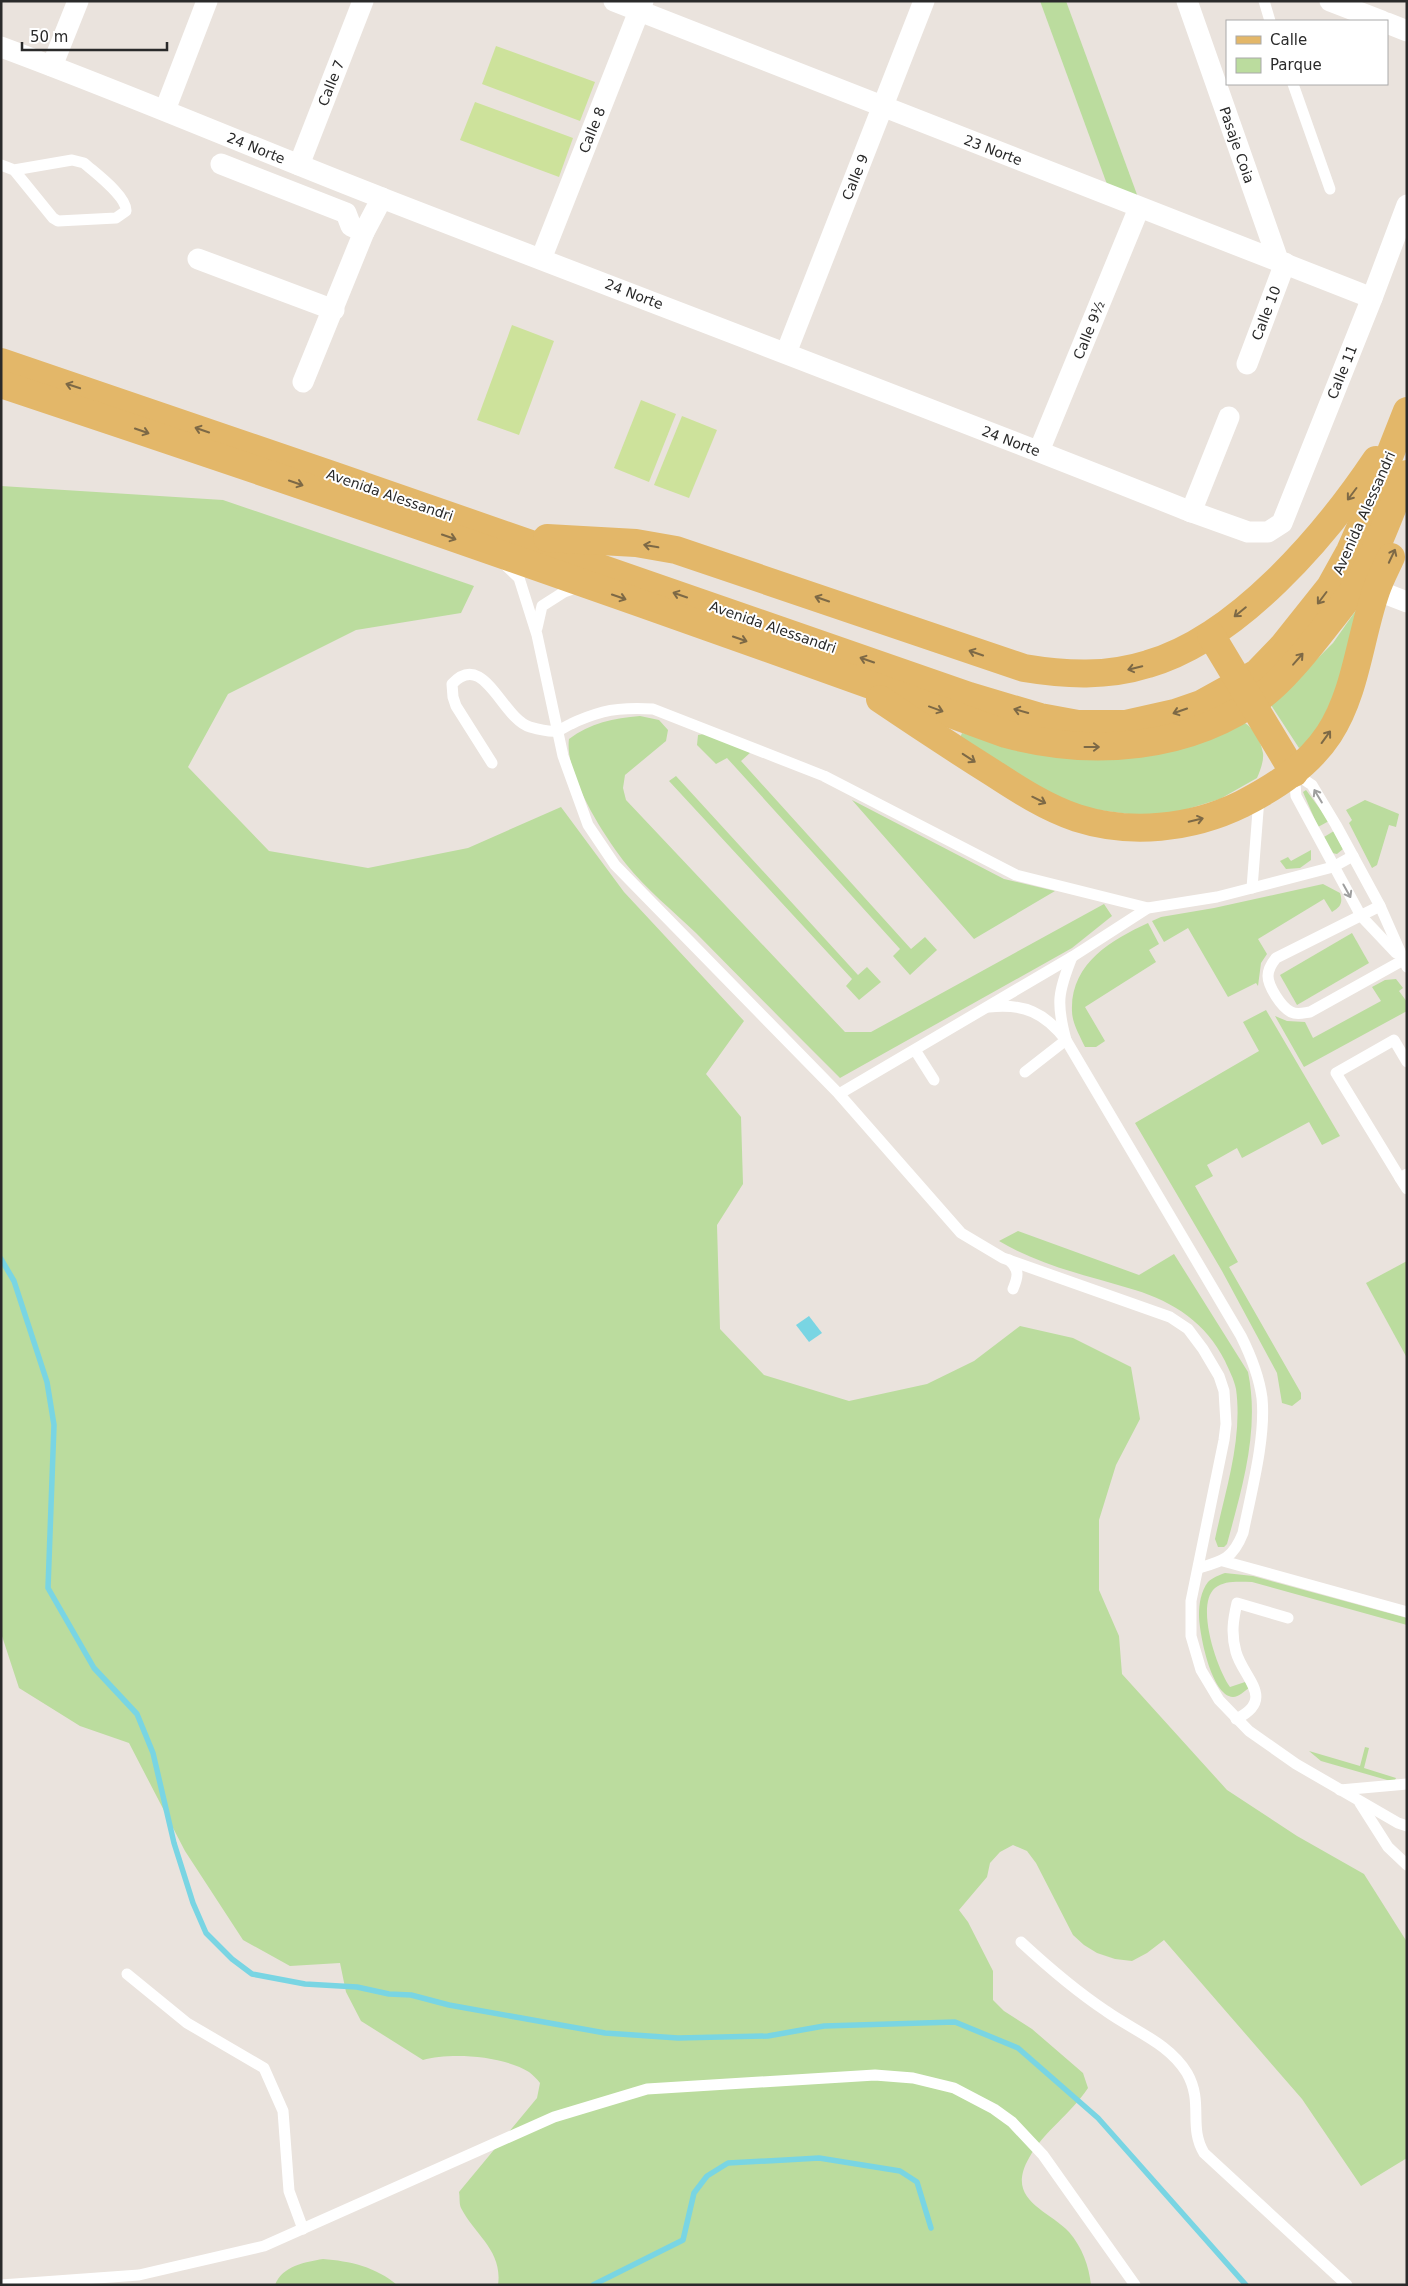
<svg xmlns="http://www.w3.org/2000/svg" width="1408" height="2286" viewBox="0 0 1408 2286" font-family="'DejaVu Sans',sans-serif">
<style>
.green{fill:#bbdc9e}
.pitch{fill:#cde29b}
.water{fill:#79d5e3}
.lines{fill:none;stroke-linecap:round;stroke-linejoin:round}
.stream{stroke:#79d5e3;stroke-width:5.5}
.lane{stroke:#fff;stroke-width:11}
.street{stroke:#fff;stroke-width:21}
.primary{stroke:#e3b769;stroke-width:28}
.oneway{stroke:#7d6946}
.oneway2{stroke:#9f9f9f}
.labels{text-anchor:middle;dominant-baseline:central;stroke-width:4;stroke-linejoin:round;paint-order:stroke}
.street-label{font-size:14px;fill:#2a2a2a;stroke:#fff}
</style>
<rect width="100%" height="100%" fill="#eae3dd"/>
<!-- green -->
<g class="green">
<path d="M1040 1H1066L1139 200 1108 187Z"/>
<path d="M1 486 223 500 474 586 461 613 356 630 228 694 188 767 269 851 368 868 468 848 561 807 624 892 744 1021 706 1074 741 1117 743 1184 717 1225 720 1329 764 1375 849 1401 927 1384 974 1361 1020 1326 1073 1338 1131 1367 1140 1419 1116 1465 1099 1520V1590L1119 1636 1122 1674 1227 1790 1297 1836 1364 1874 1407 1942V2158L1361 2186 1302 2099 1164 1940 1147 1953 1132 1961 1115 1959 1097 1953 1084 1945 1073 1935 1036 1863 1027 1851 1013 1845 1000 1852 990 1863 987 1877 959 1910 968 1922 993 1971V2000L1004 2011 1032 2029 1083 2073 1088 2088C1071 2114 1044 2131 1029 2158 1005 2200 1047 2209 1069 2232 1082 2247 1089 2266 1091 2285H498C503 2251 475 2235 461 2208 459 2204 460 2197 459 2192L537 2098 540 2083C537 2079 533 2075 529 2072 504 2056 451 2052 423 2060L361 2021 346 1992 340 1963 290 1966 243 1940 185 1851 129 1743 80 1726 19 1688 1 1633Z"/>
<path d="M1364 599 1353 655 1311 743 1299 748 1271 705 1333 643Z"/>
<path d="M640 716 659 720 668 730 666 741 625 775 623 788 626 800 845 1032H871L1104 904 1112 916 1072 948 840 1078C792 1030 744 982 696 933 673 911 646 889 626 864 604 836 564 774 569 739 590 723 614 718 640 716Z"/>
<path d="M1240 721C1252 724 1261 741 1263 753 1264 761 1260 771 1257 778L1220 799 1158 818 1077 807 958 743 962 733 974 736Z"/>
<path d="M704 734 751 752 741 761 911 949 925 937 937 950 910 975 893 956 900 949 727 758 716 764 697 745 698 735Z"/>
<path d="M676 776 858 975 867 967 881 982 859 1000 846 986 852 979 669 781Z"/>
<path d="M1306 790 1329 821 1318 827 1303 792Z"/>
<path d="M852 800 1004 879 1055 891 974 939Z"/>
<path d="M1365 800 1399 814 1396 827 1389 825 1377 865 1372 868 1349 823 1352 820 1346 810Z"/>
<path d="M1334 831 1343 849 1337 854 1332 853 1324 837Z"/>
<path d="M1311 850V860L1300 868 1286 869 1280 861 1288 857 1291 861Z"/>
<path d="M1323 884 1340 893C1343 902 1341 907 1332 912L1324 899 1258 939 1267 954 1261 963 1258 986 1256 983 1228 997 1188 928 1164 942 1152 921 1161 917 1214 908Z"/>
<path d="M1148 923 1159 944 1149 950 1156 962 1085 1007 1105 1041 1096 1047H1085C1080 1036 1072 1023 1072 1011 1070 964 1111 940 1148 923Z"/>
<path d="M1352 933 1369 963 1297 1005 1280 975Z"/>
<path d="M1396 979 1403 988 1399 991 1407 1002V1011L1304 1067 1275 1016 1287 1021 1305 1022 1313 1038 1381 1001 1372 987 1385 980Z"/>
<path d="M1266 1010 1340 1136 1322 1145 1309 1122 1242 1158 1237 1148 1207 1165 1213 1176 1195 1186 1238 1262 1229 1267 1301 1393V1399L1292 1406 1282 1403 1277 1373 1222 1271 1135 1123 1259 1051 1243 1022Z"/>
<path d="M1018 1231 1139 1275 1174 1254 1248 1372C1260 1430 1242 1488 1227 1544L1224 1547H1218L1215 1539C1225 1492 1243 1439 1236 1389 1234 1379 1229 1370 1225 1361 1206 1323 1174 1302 1135 1290 1089 1276 1041 1266 999 1241Z"/>
<path d="M1407 1261V1358L1366 1283Z"/>
<path d="M1225 1573 1253 1576 1407 1618V1625L1252 1582C1240 1582 1225 1580 1215 1588 1195 1605 1217 1669 1230 1687L1245 1682 1249 1688C1244 1691 1239 1697 1233 1697 1211 1696 1199 1632 1199 1615 1199 1604 1201 1591 1208 1582 1212 1578 1219 1575 1225 1573Z"/>
<path d="M1365 1747 1369 1748 1364 1768 1396 1778 1394 1782 1321 1761 1309 1751 1360 1766Z"/>
<path d="M323 2259C350 2261 376 2267 397 2285H275C282 2266 305 2262 323 2259Z"/>
</g>
<!-- pitch -->
<g class="pitch">
<path d="M496 46 595 82 580 121 482 84Z"/>
<path d="M475 102 573 138 559 177 460 140Z"/>
<path d="M512 325 554 341 519 435 477 420Z"/>
<path d="M641 400 676 414 649 482 614 468Z"/>
<path d="M682 416 717 430 689 498 654 485Z"/>
</g>
<!-- water -->
<path class="water" d="M809 1316 822 1333 809 1342 796 1325Z"/>
<g class="lines">
<!-- stream -->
<g class="stream">
<path d="M1 1259 14 1281 47 1382 54 1425 48 1588 94 1668 137 1714 153 1753 174 1843 193 1903 206 1933 232 1959 252 1974 305 1984 357 1987 389 1994 411 1995 449 2005 605 2033 678 2038 768 2036 824 2026 955 2022 1018 2048 1098 2118 1246 2285"/>
<path d="M593 2285 683 2240 694 2193 707 2176 728 2163 785 2160 819 2158 900 2171 917 2182 931 2228"/>
</g>
<!-- lane -->
<g class="lane">
<path d="M1264 1 1270 21"/>
<path d="M1293 84 1330 189"/>
<path d="M1 165 14 170 53 218 58 221 116 218 126 211C127 196 95 173 84 163L72 160 14 170"/>
<path d="M502 562 519 578 537 635 563 756 588 825 615 865 839 1094 961 1233 1003 1258 1170 1317 1188 1329 1203 1349 1219 1376 1224 1391 1226 1424 1224 1440 1191 1601V1636L1201 1670 1219 1700 1249 1731 1296 1764 1398 1823 1407 1826"/>
<path d="M537 628 542 606 564 592 581 586"/>
<path d="M492 763 456 706 453 697 452 684C484 649 502 719 530 727 537 729 550 732 557 731 561 730 566 726 571 724 581 719 592 715 603 712 619 708 636 708 653 709L824 776 1016 875 1148 908"/>
<path d="M1294 773 1312 785 1336 825 1380 906 1407 967"/>
<path d="M1294 773 1296 796 1361 916 1396 953"/>
<path d="M1252 888 1259 798"/>
<path d="M1380 906 1276 958C1272 963 1268 969 1268 976 1268 986 1281 1007 1291 1012 1297 1015 1303 1013 1310 1012L1407 958"/>
<path d="M1072 957C1058 992 1056 1003 1066 1040L1241 1336C1251 1356 1259 1376 1262 1398 1266 1438 1251 1493 1243 1533 1233 1558 1224 1561 1199 1568"/>
<path d="M989 1007C1024 1003 1045 1013 1066 1040L1025 1072"/>
<path d="M915 1050 934 1080"/>
<path d="M839 1094 1072 957 1148 908 1217 897 1252 888 1333 867 1353 856"/>
<path d="M1407 1174 1400 1178 1407 1189"/>
<path d="M1400 1178 1336 1073 1394 1040 1407 1062"/>
<path d="M1009 1260C1020 1270 1018 1277 1013 1289"/>
<path d="M1223 1561 1407 1612"/>
<path d="M1236 1719C1277 1699 1243 1678 1236 1652 1231 1634 1233 1620 1237 1603L1288 1618"/>
<path d="M1340 1790 1407 1784"/>
<path d="M1360 1803 1388 1847 1407 1865"/>
<path d="M1021 1942C1048 1967 1076 1991 1106 2011 1134 2031 1169 2043 1187 2073 1204 2103 1188 2126 1204 2153L1347 2285"/>
<path d="M127 1974 187 2023 264 2068 283 2111 289 2191 303 2229"/>
<path d="M1 2285 139 2275 264 2246 554 2117 647 2089 875 2075 913 2078 954 2088 994 2109 1012 2122 1043 2155 1135 2285"/>
</g>
<!-- street -->
<g class="street">
<path d="M614 1 1372 298"/>
<path d="M1187 1 1278 260"/>
<path d="M1330 1 1382 21"/>
<path d="M1387 23 1407 31"/>
<path d="M1 47C131 95 258 150 387 200 652 303 919 403 1184 509L1248 532H1268L1282 523 1372 298 1407 205"/>
<path d="M52 66 78 1"/>
<path d="M165 110 207 1"/>
<path d="M221 164 346 213 351 226 364 232"/>
<path d="M299 165 363 1"/>
<path d="M198 259 334 310"/>
<path d="M541 259 643 1"/>
<path d="M786 353 924 1"/>
<path d="M1247 364 1285 263"/>
<path d="M303 382 364 232 382 198"/>
<path d="M1039 451 1139 208"/>
<path d="M1191 512 1229 417"/>
<path d="M1376 590 1407 602"/>
</g>
<!-- primary -->
<g class="primary">
<path d="M1 362 335 476 969 696 1040 717 1078 724H1126L1175 713 1201 704 1257 673 1283 646 1330 587 1350 551 1366 515 1407 411"/>
<path d="M1 384C338 496 673 613 1006 734 1092 757 1190 750 1263 695 1284 679 1306 651 1322 631 1335 614 1350 597 1361 579 1379 546 1391 508 1407 474"/>
<path d="M547 538 636 543 676 550 1024 668C1066 675 1107 677 1148 664 1238 638 1325 536 1376 460"/>
<path d="M1211 635 1294 773"/>
<path d="M880 699C917 724 955 749 993 773 1019 790 1047 808 1077 818 1130 835 1191 829 1242 804 1275 787 1308 766 1329 734 1356 693 1360 637 1376 591 1380 579 1386 568 1391 557"/>
</g>
</g>
<!-- one-way arrows -->
<defs><path id="oneway-shaft" d="M-6 0H5M1.5-3L5.5 0L1.5 3" fill="none" stroke-width="1.6" stroke-linecap="round" stroke-linejoin="round" transform="scale(1.25)"/></defs>
<g class="oneway">
<use href="#oneway-shaft" transform="translate(73 386) rotate(-162)"/>
<use href="#oneway-shaft" transform="translate(202 430) rotate(-161)"/>
<use href="#oneway-shaft" transform="translate(142 431) rotate(19)"/>
<use href="#oneway-shaft" transform="translate(296 483) rotate(19)"/>
<use href="#oneway-shaft" transform="translate(1352 494) rotate(127)"/>
<use href="#oneway-shaft" transform="translate(449 537) rotate(19)"/>
<use href="#oneway-shaft" transform="translate(651 546) rotate(-170)"/>
<use href="#oneway-shaft" transform="translate(1392 556) rotate(-65)"/>
<use href="#oneway-shaft" transform="translate(680 595) rotate(-161)"/>
<use href="#oneway-shaft" transform="translate(619 597) rotate(19)"/>
<use href="#oneway-shaft" transform="translate(1322 598) rotate(127)"/>
<use href="#oneway-shaft" transform="translate(822 599) rotate(-161)"/>
<use href="#oneway-shaft" transform="translate(1240 612) rotate(141)"/>
<use href="#oneway-shaft" transform="translate(740 639) rotate(19)"/>
<use href="#oneway-shaft" transform="translate(976 653) rotate(-161)"/>
<use href="#oneway-shaft" transform="translate(1298 659) rotate(-49)"/>
<use href="#oneway-shaft" transform="translate(867 660) rotate(-161)"/>
<use href="#oneway-shaft" transform="translate(1135 668) rotate(166)"/>
<use href="#oneway-shaft" transform="translate(936 709) rotate(20)"/>
<use href="#oneway-shaft" transform="translate(1021 711) rotate(-164)"/>
<use href="#oneway-shaft" transform="translate(1180 711) rotate(161)"/>
<use href="#oneway-shaft" transform="translate(1326 737) rotate(-54)"/>
<use href="#oneway-shaft" transform="translate(1092 747)"/>
<use href="#oneway-shaft" transform="translate(969 758) rotate(33)"/>
<use href="#oneway-shaft" transform="translate(1039 800) rotate(26)"/>
<use href="#oneway-shaft" transform="translate(1196 820) rotate(-13)"/>
</g>
<g class="oneway2">
<use href="#oneway-shaft" transform="translate(1318 796) rotate(-121)"/>
<use href="#oneway-shaft" transform="translate(1347 891) rotate(61)"/>
</g>
<g class="labels">
<!-- street labels -->
<g class="street-label">
<text transform="translate(331 83) rotate(-68)">Calle 7</text>
<text transform="translate(592 130) rotate(-68)">Calle 8</text>
<text transform="translate(1237 145) rotate(71)">Pasaje Coia</text>
<text transform="translate(256 148) rotate(22)">24 Norte</text>
<text transform="translate(993 150) rotate(21)">23 Norte</text>
<text transform="translate(855 177) rotate(-68)">Calle 9</text>
<text transform="translate(634 294) rotate(21)">24 Norte</text>
<text transform="translate(1266 313) rotate(-69)">Calle 10</text>
<text transform="translate(1089 330) rotate(-68)">Calle 9½</text>
<text transform="translate(1342 372) rotate(-68)">Calle 11</text>
<text transform="translate(1011 441) rotate(21)">24 Norte</text>
<text transform="translate(390 495) rotate(19)">Avenida Alessandri</text>
<text transform="translate(1364 513) rotate(-66)">Avenida Alessandri</text>
<text transform="translate(773 627) rotate(19)">Avenida Alessandri</text>
</g>
</g>
<!-- border -->
<rect width="1408" height="2286" fill="none" stroke="#2a2a2a" stroke-width="5"/>
<!-- legend -->
<rect x="1226" y="20" width="162" height="65" fill="#ffffff" stroke="#aaaaaa"/>
<rect x="1236" y="36" width="25" height="8" fill="#e3b769" stroke="#aaaaaa"/>
<text x="1270" y="45" font-size="15" fill="#2a2a2a">Calle</text>
<rect x="1236" y="58" width="25" height="15" fill="#bbdc9e" stroke="#aaaaaa"/>
<text x="1270" y="70" font-size="15" fill="#2a2a2a">Parque</text>
<!-- scale -->
<path d="M22 42v8h145v-8" fill="none" stroke="#2a2a2a" stroke-width="2.5"/>
<text x="30" y="42" font-size="15" fill="#2a2a2a" stroke="#ffffff" stroke-width="4" paint-order="stroke">50 m</text>
</svg>
